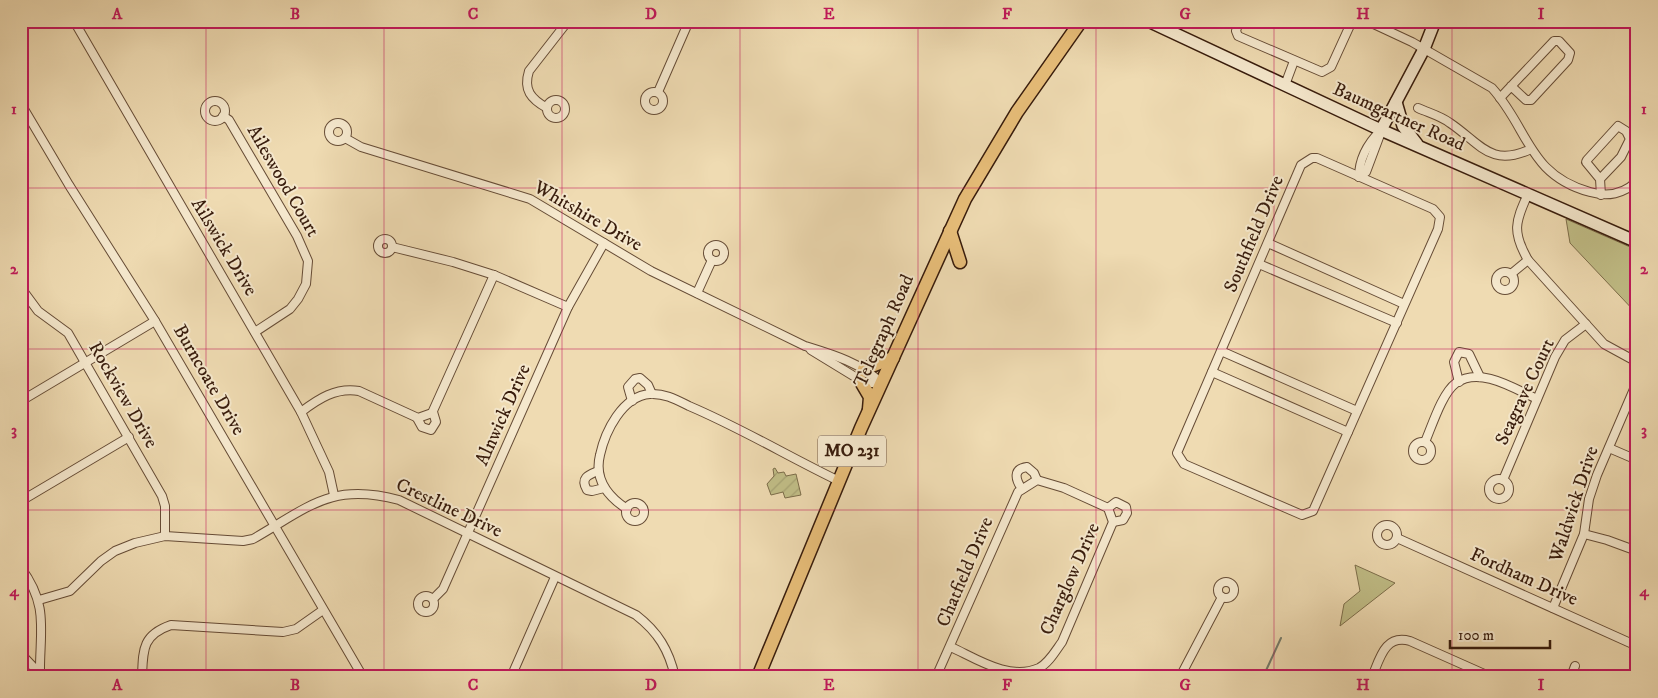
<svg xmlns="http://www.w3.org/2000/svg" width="1658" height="698" viewBox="0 0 1658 698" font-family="'IM FELL DW Pica',serif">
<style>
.green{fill:#c1be87;stroke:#7c6d4a}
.garden{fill:url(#garden-furrows);stroke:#7c6d4a}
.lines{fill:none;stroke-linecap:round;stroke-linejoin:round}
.stream{stroke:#737b6c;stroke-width:2}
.street-casing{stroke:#664c36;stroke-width:10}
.secondary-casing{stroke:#381c0c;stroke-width:14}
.primary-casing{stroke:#381c0c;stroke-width:15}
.street{stroke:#f5e8cd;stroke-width:8}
.secondary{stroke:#f5e8cd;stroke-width:11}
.primary{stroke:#e8be79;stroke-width:12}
.grid{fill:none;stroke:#c2185b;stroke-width:1;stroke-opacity:0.55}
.labels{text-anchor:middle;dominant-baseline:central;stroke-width:4;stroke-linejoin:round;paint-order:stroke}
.shield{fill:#f5e8cd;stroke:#715946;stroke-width:1}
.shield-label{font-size:18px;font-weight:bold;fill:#381c0c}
.street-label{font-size:19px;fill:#381c0c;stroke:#f5e8cd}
.neatline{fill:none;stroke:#c2185b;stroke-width:2}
.grid-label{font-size:16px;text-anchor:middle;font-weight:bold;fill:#c2185b}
</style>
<defs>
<pattern id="garden-furrows" width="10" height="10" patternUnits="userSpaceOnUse" patternTransform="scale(1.25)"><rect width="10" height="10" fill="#c1be87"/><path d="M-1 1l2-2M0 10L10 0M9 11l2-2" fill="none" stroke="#a7a373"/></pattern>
</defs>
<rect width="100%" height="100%" fill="#efdbb2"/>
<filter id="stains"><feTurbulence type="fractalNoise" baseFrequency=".004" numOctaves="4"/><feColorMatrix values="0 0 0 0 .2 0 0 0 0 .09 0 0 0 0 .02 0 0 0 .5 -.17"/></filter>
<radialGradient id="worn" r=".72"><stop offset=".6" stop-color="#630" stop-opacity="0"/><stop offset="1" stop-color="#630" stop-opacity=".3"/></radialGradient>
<!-- green -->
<g class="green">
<path d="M1566 219 1637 250V314L1570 243Z"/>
<path d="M1355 565 1395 583 1340 626 1344 604 1360 591Z"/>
</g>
<!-- garden -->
<path class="garden" d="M775 468 778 473 784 472 786 476 796 474 801 495 785 498 783 492 771 495 767 484 774 476 773 469Z"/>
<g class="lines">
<!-- stream -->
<path class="stream" d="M1263 677 1281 638"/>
<defs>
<g id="street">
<path d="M74 21 301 412 329 472 334 495"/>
<path d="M1239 21 1236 31 1238 36 1322 72 1331 67 1352 21"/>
<path d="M1367 21 1412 42 1492 88C1529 129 1528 175 1590 192 1607 197 1624 194 1637 181"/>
<path d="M1285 85 1294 61"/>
<circle cx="654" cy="101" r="9"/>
<path d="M658 92 689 21"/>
<path d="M1500 98 1554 41H1559L1570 53 1568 60 1531 100H1526L1511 86"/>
<circle cx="556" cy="109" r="9"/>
<circle cx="215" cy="111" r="10"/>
<path d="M21 104 69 185 155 321 363 677"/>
<path d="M547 108C531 99 523 90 529 71L568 21"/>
<path d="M1418 108C1429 113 1441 116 1450 123 1480 143 1490 168 1531 149"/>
<path d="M223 116 229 120 297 236 308 261 306 284 298 299 290 309 255 332"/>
<circle cx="338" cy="132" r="9"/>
<path d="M345 138 361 147 530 199 651 271 805 346C831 354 862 363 881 383"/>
<path d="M1312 158H1317L1433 209 1440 217 1438 229 1313 511 1302 515 1184 464 1177 453 1301 165Z"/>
<path d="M1359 177C1359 158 1368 143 1381 130"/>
<path d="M1359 177 1366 172 1381 132"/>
<path d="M1600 179 1586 162 1587 160 1618 126 1626 131 1630 139 1621 157 1600 179 1601 195"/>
<path d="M1528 194C1515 222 1512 232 1528 260L1604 344 1637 362"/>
<circle cx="385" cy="246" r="7"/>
<path d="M1268 243 1404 304"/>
<circle cx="716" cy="253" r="8"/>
<path d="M392 247 453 262 494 275 568 307"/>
<path d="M1259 264 1397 323"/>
<circle cx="1505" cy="281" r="9"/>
<path d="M1511 274 1528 260"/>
<path d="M21 288 38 311 68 333 162 496 165 506V536"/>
<path d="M697 293 712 260"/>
<path d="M811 350 865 383H881"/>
<path d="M1221 351 1357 411"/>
<path d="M1212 372 1348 432"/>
<path d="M1459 382 1454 362 1459 352 1469 354 1480 377"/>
<path d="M21 401 155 321"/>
<path d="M632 401 628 387 635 379 640 378 648 385 652 394"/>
<path d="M301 412C318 399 336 387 359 391L418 418 432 413 494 275"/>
<path d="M417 418 422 427 431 430 436 422 433 412"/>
<circle cx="1422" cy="451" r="9"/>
<path d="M1425 442C1432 426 1442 393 1456 383 1480 366 1515 389 1537 399"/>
<path d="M1609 448 1637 460"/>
<path d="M598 471C588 475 580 478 587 490L592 491 604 488"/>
<circle cx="1499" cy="489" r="10"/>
<path d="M1503 480 1555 357 1565 340 1586 324"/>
<path d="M1022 489C1015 479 1013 469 1027 467L1034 473 1037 480"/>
<path d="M21 501 129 437"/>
<circle cx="635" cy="512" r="9"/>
<path d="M1108 508 1116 502 1126 507 1127 513 1123 520 1113 522"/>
<path d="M627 509C607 496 594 479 600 455 605 432 622 396 650 394 665 393 677 400 689 406 741 428 789 457 839 481"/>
<circle cx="1387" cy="535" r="10"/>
<path d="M1584 534 1607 540 1637 551"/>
<path d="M1397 538 1637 646"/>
<path d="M21 568C50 607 39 632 40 677"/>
<circle cx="1226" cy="590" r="8"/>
<circle cx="426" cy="604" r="8"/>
<path d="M433 599 443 589 568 307 604 243"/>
<path d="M39 600 70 591 101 561 115 551 135 543 165 536 243 541 253 539C309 507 331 482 399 500L636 615C658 632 669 650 675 677"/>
<path d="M1553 608 1584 534 1589 499 1597 475 1637 382"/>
<path d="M21 654 40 674"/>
<path d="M142 677C143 650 142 635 171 625L283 632 296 629 323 610"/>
<path d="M511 677 555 577"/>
<path d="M936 677 1018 492 1037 480 1064 488 1108 508 1113 522 1062 642C1056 650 1049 663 1039 668 1009 681 977 659 951 647"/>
<path d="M1180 677 1222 597"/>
<path d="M1372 677C1380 658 1385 634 1410 641L1491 677"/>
<path d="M1571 677 1575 666"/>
</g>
<g id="secondary">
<path d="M1148 21 1381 130 1637 242"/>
<path d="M1396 102 1403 126 1417 144"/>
<path d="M1381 130 1424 49 1435 21"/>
</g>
<g id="primary">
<path d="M950 231 960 262"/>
<path d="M864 369 893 358"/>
<path d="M860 380 870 397 869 409"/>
<path d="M758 677 861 428 965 199 1017 112 1081 21"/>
</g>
</defs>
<!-- street casing -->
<use href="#street" class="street-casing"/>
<!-- secondary casing -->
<use href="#secondary" class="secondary-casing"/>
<!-- primary casing -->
<use href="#primary" class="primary-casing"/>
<!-- street -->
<use href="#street" class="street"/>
<!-- secondary -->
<use href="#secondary" class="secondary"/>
<!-- primary -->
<use href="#primary" class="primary"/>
</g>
<!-- grid -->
<path class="grid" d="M206 21V677M384 21V677M562 21V677M740 21V677M918 21V677M1096 21V677M1274 21V677M1452 21V677M21 188H1637M21 349H1637M21 510H1637"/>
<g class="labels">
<!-- shield labels -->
<rect class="shield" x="818" y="435.5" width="68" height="31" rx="4"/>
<g class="shield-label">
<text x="852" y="451">MO 231</text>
</g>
<!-- street labels -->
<g class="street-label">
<text transform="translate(1399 117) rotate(24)">Baumgartner Road</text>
<text transform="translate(283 181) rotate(60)">Aileswood Court</text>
<text transform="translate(588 216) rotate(30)">Whitshire Drive</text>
<text transform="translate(1254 234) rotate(-67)">Southfield Drive</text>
<text transform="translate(224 247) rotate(59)">Ailswick Drive</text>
<text transform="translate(884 331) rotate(-66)">Telegraph Road</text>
<text transform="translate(209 380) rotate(60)">Burncoate Drive</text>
<text transform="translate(1525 392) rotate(-65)">Seagrave Court</text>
<text transform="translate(123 395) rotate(60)">Rockview Drive</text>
<text transform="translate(503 415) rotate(-66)">Alnwick Drive</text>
<text transform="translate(1574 504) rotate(-72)">Waldwick Drive</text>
<text transform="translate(449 508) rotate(25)">Crestline Drive</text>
<text transform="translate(965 572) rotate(-67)">Chatfield Drive</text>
<text transform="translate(1524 577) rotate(24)">Fordham Drive</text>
<text transform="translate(1070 579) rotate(-66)">Charglow Drive</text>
</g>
</g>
<!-- margin -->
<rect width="1658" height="698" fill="none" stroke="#efdbb2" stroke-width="55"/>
<!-- scale -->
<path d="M1450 640v8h100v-8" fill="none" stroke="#381c0c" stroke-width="2.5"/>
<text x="1458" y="640" font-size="15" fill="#381c0c" stroke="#f5e8cd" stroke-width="4" paint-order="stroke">100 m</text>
<rect x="28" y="28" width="1602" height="642" class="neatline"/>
<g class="grid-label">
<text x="117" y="19">A</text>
<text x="295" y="19">B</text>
<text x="473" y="19">C</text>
<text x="651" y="19">D</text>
<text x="829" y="19">E</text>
<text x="1007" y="19">F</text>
<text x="1185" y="19">G</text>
<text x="1363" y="19">H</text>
<text x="1541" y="19">I</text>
<text x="14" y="114">1</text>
<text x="1644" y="114">1</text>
<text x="14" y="274">2</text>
<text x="1644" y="274">2</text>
<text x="14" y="435">3</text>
<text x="1644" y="435">3</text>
<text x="14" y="596">4</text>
<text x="1644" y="596">4</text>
<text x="117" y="690">A</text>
<text x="295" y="690">B</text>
<text x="473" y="690">C</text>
<text x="651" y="690">D</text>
<text x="829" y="690">E</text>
<text x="1007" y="690">F</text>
<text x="1185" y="690">G</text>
<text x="1363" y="690">H</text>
<text x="1541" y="690">I</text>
</g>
<rect width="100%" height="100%" filter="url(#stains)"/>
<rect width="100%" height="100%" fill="url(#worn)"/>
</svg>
